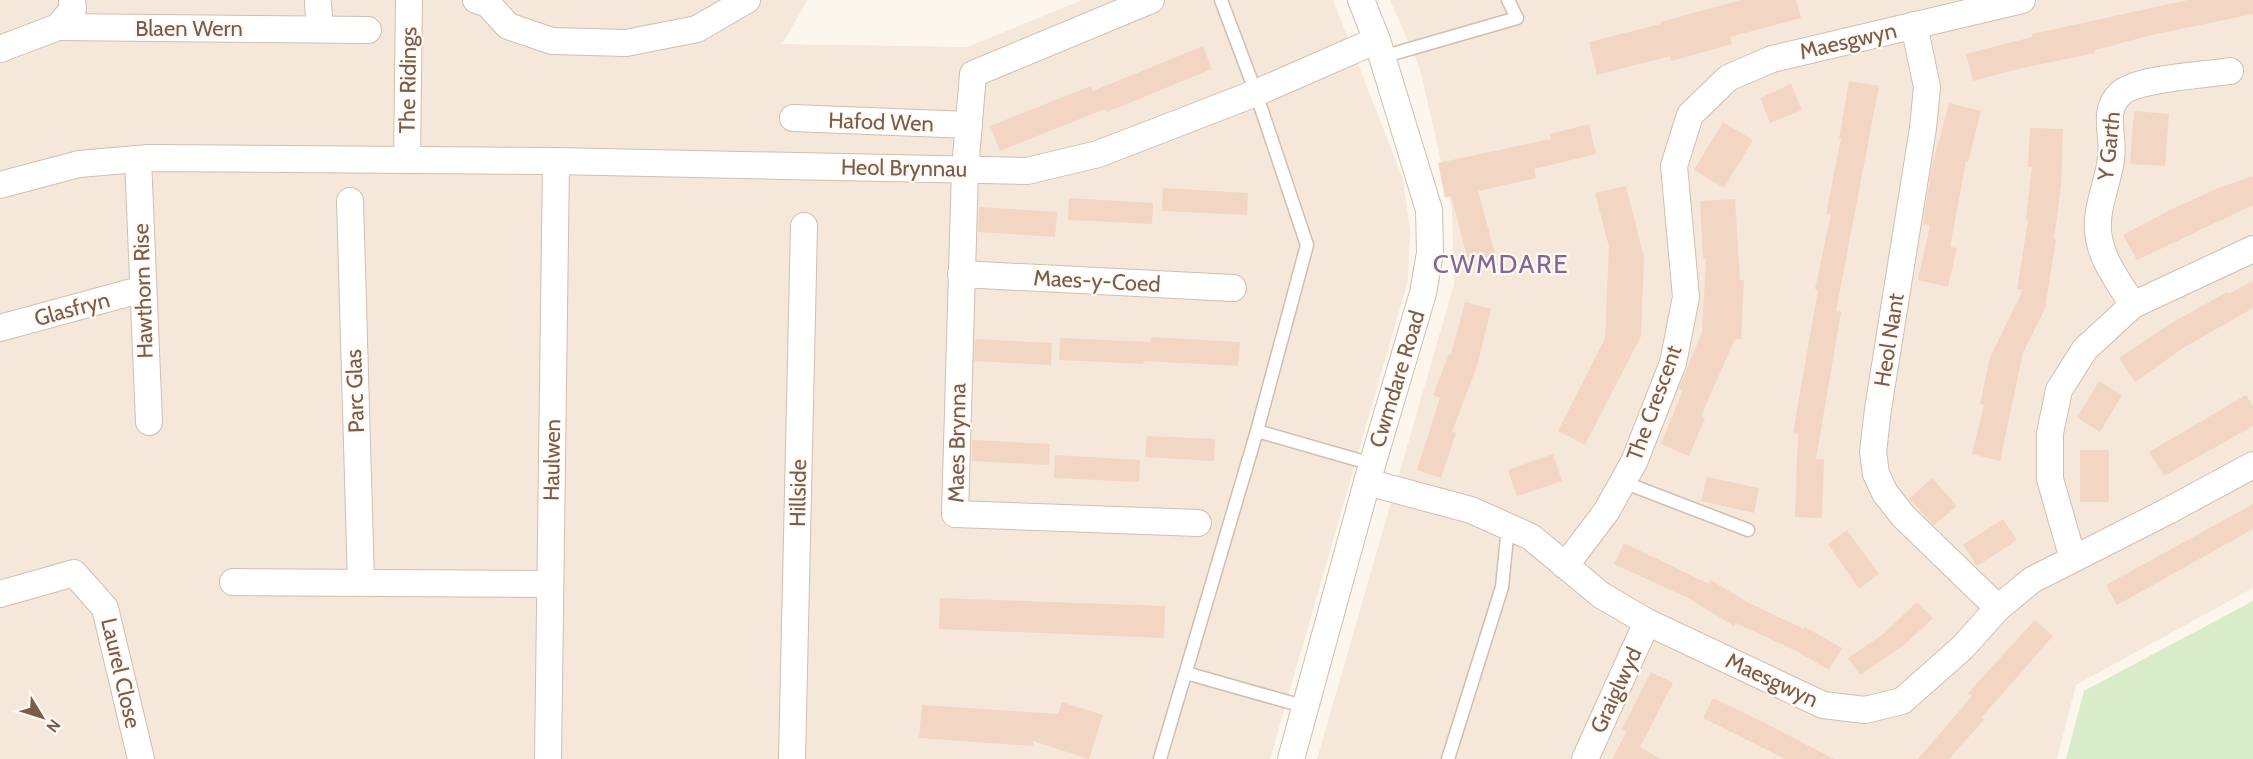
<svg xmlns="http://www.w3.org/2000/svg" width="2253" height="759" viewBox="0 0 2253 759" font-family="Cabin,sans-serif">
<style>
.residential{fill:#f5e8da}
.green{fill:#d8ecc9}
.building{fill:#f3d5c3}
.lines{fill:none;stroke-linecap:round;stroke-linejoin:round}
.lane-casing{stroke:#d1beb0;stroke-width:15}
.street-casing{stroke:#d1beb0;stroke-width:28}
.lane{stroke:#fff;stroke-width:12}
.street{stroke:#fff;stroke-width:26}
.labels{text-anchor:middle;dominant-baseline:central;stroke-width:4.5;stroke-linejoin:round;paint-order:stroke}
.street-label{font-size:22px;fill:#7a5c4d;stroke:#fffaf3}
.quarter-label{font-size:26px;letter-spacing:1.5px;fill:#846695;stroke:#fffaf3}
</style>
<rect width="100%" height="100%" fill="#fdf6ec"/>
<!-- residential -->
<g class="residential">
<path d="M0 0H808L782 44 967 47 1082 0H1333L1403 179 1410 228 1408 280 1270 759H0Z"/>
<path d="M1390 0H2253V588L2076 685 2057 759H1317L1454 284 1452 210 1420 69Z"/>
</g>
<!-- green -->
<path class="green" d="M2253 601V759H2066L2084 691Z"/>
<!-- building -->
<g class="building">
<path d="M1741 0H1796L1801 18 1730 37 1732 44 1671 61 1670 56 1597 75 1589 42 1661 24 1660 22Z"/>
<path d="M2188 0H2253V14L2152 35 2095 50V53L2022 68 1973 81 1966 54 2032 37V34Z"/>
<path d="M1203 46 1212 69 1107 112 1105 109 1000 151 990 126 1091 86 1093 91Z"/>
<path d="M1849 81 1879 86 1836 311 1841 312 1816 459H1824L1822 518 1795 517 1798 434 1793 433 1818 290 1815 289 1831 214H1826L1841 138H1839Z"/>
<path d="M1791 84 1802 110 1770 123 1760 98Z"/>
<path d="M1949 103 1981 111 1968 162 1966 161 1950 247 1957 248 1948 287 1918 280 1930 225 1923 224 1931 170Z"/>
<path d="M2134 111 2169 114 2165 166 2130 164Z"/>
<path d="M1723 122 1753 140 1724 188 1694 170Z"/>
<path d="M1589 124 1596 154 1534 169 1536 178 1478 191 1496 257 1469 264 1451 196 1445 198 1438 163 1551 139 1550 134Z"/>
<path d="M2030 128 2063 129 2061 186 2054 239H2056L2045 309 2023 353 2000 461 1972 454 1984 405 1980 404 1990 357 2023 290 2017 289 2028 220 2026 219 2032 167H2028Z"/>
<path d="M2253 176V205L2137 260 2123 235 2172 209 2221 187Z"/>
<path d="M1626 186 1644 257 1641 336 1585 445 1558 431 1605 338 1609 247 1595 193Z"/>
<path d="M1163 188 1248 193 1247 215 1162 211Z"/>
<path d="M1069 198 1153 203 1152 224 1068 220Z"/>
<path d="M1735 199 1740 280H1744L1741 339H1735L1701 416 1705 418 1689 456 1661 444 1683 390 1679 389 1702 332 1706 259H1703L1700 201Z"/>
<path d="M979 207 1057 212 1055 237 978 232Z"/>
<path d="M2253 281V308L2183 348 2135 382 2119 358 2168 325 2227 292 2228 294Z"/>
<path d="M1465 302 1491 309 1477 366 1452 432 1456 433 1441 478 1417 470 1440 398 1433 395 1449 354 1451 355Z"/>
<path d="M1151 337 1240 342 1238 366 1144 361 1143 364 1059 360 1060 338 1150 342Z"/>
<path d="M975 339 1052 343 1051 365 974 361Z"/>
<path d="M2099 381 2122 395 2100 432 2077 418Z"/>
<path d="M2246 395 2253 406V426L2164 476 2149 452Z"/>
<path d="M1147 436 1215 439 1214 461 1145 457Z"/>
<path d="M972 440 1050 444 1049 465 972 461Z"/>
<rect x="2080" y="450" width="29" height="52"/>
<path d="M1553 454 1562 481 1517 496 1508 470Z"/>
<path d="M1055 455 1140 460 1139 482 1054 478Z"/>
<path d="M1707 477 1759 488 1754 513 1701 501Z"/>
<path d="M1932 478 1957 506 1934 525 1909 499Z"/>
<path d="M2253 504V529L2117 605 2106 585Z"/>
<path d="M2003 519 2017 540 1977 566 1963 545Z"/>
<path d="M1847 530 1879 574 1859 589 1828 544Z"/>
<path d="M1624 543 1709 584 1711 580 1747 602 1804 629 1805 627 1842 648 1829 670 1796 651 1736 623 1734 626 1688 598 1614 564Z"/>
<path d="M940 598 1165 606 1164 638 939 629Z"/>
<path d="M1917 602 1933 618 1904 645 1860 675 1848 658 1882 635Z"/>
<path d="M2035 620 2053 636 1982 717 1984 720 1949 759H1918L1972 696 1968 693Z"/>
<path d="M1651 672 1673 683 1640 747 1661 759H1612L1627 731 1622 729Z"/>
<path d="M1713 698 1763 722 1834 759H1785L1703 718Z"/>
<path d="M1062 702 1103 715 1089 759 1033 741V746L919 738 922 705 1058 714Z"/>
</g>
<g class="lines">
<defs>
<g id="lane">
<path d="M1382 57 1517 18 1508 0"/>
<path d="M1257 431 1372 464"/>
<path d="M1623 482 1748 530"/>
<path d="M1186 673 1306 707"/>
<path d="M1160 759 1257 431 1307 245 1256 93 1221 0"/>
<path d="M1448 759 1502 587 1508 527"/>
</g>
<g id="street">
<path d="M476 0 488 4 508 26 552 41 626 43 697 29 747 0"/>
<path d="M1151 0 973 74 965 169 955 514 1198 523"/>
<path d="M318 4 320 29"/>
<path d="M1914 25 1927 87 1923 128 1878 409 1873 452 1876 474 1885 493 1903 516 1998 608"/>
<path d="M58 27 368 30"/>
<path d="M0 49 58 27 73 9 72 0"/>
<path d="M793 118 969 125"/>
<path d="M138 159 149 422"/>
<path d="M407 160 409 0"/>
<path d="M0 185 79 164 149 158 556 161 1027 171 1098 154 1256 93 1377 40"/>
<path d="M350 201 361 582"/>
<path d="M961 274 1233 288"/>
<path d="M2133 305C2119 282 2100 259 2098 231 2096 207 2108 183 2111 159 2115 137 2101 112 2120 94 2136 78 2206 75 2230 71"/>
<path d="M0 328 143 289"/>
<path d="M1367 482 1471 510 1531 537 1601 595 1647 622 1823 705 1865 710 1902 701 1963 647 1998 608 2032 580 2168 511 2253 465"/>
<path d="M2073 559 2050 479V433L2059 390 2085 349 2133 305 2253 249"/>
<path d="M1565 566 1606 512 1634 462 1673 363 1686 297 1674 166 1690 115 1728 78 1772 59 2022 0"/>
<path d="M233 582 550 584"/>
<path d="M0 594 74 573 105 608 141 759"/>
<path d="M548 759 556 161"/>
<path d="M792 759 804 226"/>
<path d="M1291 759 1367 482 1423 293 1430 253 1429 210 1377 40 1361 0"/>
<path d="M1585 759 1647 622"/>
</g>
</defs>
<!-- lane casing -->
<use href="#lane" class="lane-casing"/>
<!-- street casing -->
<use href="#street" class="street-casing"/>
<!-- lane -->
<use href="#lane" class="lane"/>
<!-- street -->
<use href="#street" class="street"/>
</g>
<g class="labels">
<!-- street labels -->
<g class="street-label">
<text x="189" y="28">Blaen Wern</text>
<text transform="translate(1848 41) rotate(-13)">Maesgwyn</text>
<text transform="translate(408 80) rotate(-89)">The Ridings</text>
<text transform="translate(881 122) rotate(2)">Hafod Wen</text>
<text transform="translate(2109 146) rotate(-84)">Y Garth</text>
<text transform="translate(904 168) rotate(1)">Heol Brynnau</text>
<text transform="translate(1097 281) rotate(3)">Maes-y-Coed</text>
<text transform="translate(143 291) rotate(-92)">Hawthorn Rise</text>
<text transform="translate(72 309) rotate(-15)">Glasfryn</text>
<text transform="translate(1889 340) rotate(-81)">Heol Nant</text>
<text transform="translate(1397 379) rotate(-73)">Cwmdare Road</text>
<text transform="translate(355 391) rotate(-92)">Parc Glas</text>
<text transform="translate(1654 403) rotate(-70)">The Crescent</text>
<text transform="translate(957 443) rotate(-89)">Maes Brynna</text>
<text transform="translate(552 460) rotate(-89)">Haulwen</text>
<text transform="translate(798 493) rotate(-89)">Hillside</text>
<text transform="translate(121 673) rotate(77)">Laurel Close</text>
<text transform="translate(1772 680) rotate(25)">Maesgwyn</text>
<text transform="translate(1616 690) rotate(-65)">Graiglwyd</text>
</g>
<!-- quarter labels -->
<g class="quarter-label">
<text x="1501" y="264">CWMDARE</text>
</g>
</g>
<!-- north arrow -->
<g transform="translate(42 717) rotate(128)" stroke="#fffaf3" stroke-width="4.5" paint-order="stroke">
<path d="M0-4.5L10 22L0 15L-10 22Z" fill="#7a5c4d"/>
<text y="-9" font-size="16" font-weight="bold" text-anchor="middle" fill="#7a5c4d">N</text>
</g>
</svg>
